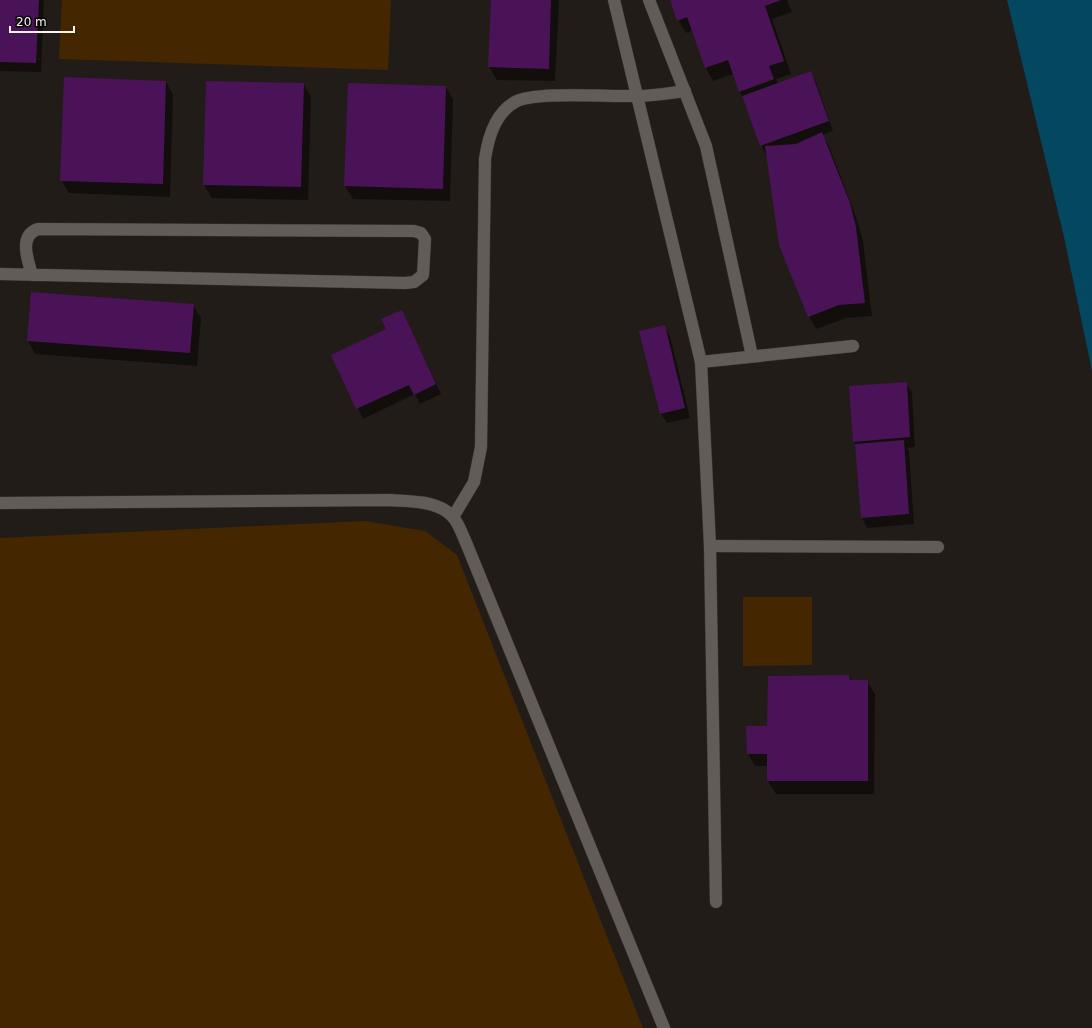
<svg xmlns="http://www.w3.org/2000/svg" width="1092" height="1028" viewBox="0 0 1092 1028" font-family="'DejaVu Sans',sans-serif">
<style>
.green{fill:#442701}
.water{fill:#034760}
.shadow{fill:#0007}
.building{fill:#4a1357}
.lines{fill:none;stroke-linecap:round;stroke-linejoin:round}
.minor-casing{stroke:#3a3633;stroke-width:13}
.minor{stroke:#625c56;stroke-width:12}
</style>
<rect width="100%" height="100%" fill="#211c17"/>
<!-- green -->
<g class="green">
<path d="M62 0H391L388 70 59 59Z"/>
<path d="M365 521 425 531 457 555 643 1028H0V538Z"/>
<path d="M743 597H812V665L743 666Z"/>
</g>
<!-- water -->
<path class="water" d="M1007 0H1092V371L1064 237Z"/>
<!-- shadow -->
<g class="shadow">
<path d="M0 0H44L41 72 0 71Z"/>
<path d="M492 0H559L555 81 497 80 489 67Z"/>
<path d="M671 0H787L792 12 772 19 791 74 776 79 778 84 810 72 816 82 833 131 822 135 829 146 856 217 863 241 872 316 846 318 816 329 809 316 766 155 761 145 733 74 713 81 706 68 693 30 686 33 678 20Z"/>
<path d="M166 82 173 94 170 197 69 193 61 180Z"/>
<path d="M304 84 311 97 308 200 212 198 204 185Z"/>
<path d="M349 84 446 87 453 100 450 201 353 199 345 186Z"/>
<path d="M193 305 201 318 197 366 35 354 28 341Z"/>
<path d="M402 311 441 394 420 404 415 394 363 419 333 355 387 330Z"/>
<path d="M664 326 670 336 690 418 667 423 661 414Z"/>
<path d="M906 383 912 392 915 447 907 448 909 451 914 524 867 528 862 518 856 446 854 441Z"/>
<path d="M849 676 852 681H867L875 694 874 794H776L768 781V766H755L748 754 768 727Z"/>
</g>
<!-- building -->
<g class="building">
<path d="M0 0H39L36 63 0 62Z"/>
<path d="M491 0H551L549 69 488 67Z"/>
<path d="M670 0H781L765 6 784 61 769 66 774 79 739 92 728 60 705 68 687 17 677 21Z"/>
<path d="M811 71 829 121 760 146 742 96Z"/>
<path d="M64 77 166 81 163 184 60 181Z"/>
<path d="M206 81 304 83 301 187 203 185Z"/>
<path d="M348 83 446 86 443 189 344 186Z"/>
<path d="M822 132 850 203 856 227 865 303 839 305 808 317 779 245 765 146 796 144Z"/>
<path d="M31 292 194 304 190 353 27 341Z"/>
<path d="M402 310 436 384 414 395 409 385 356 409 331 355 386 329 381 319Z"/>
<path d="M665 325 685 408 660 414 639 331Z"/>
<path d="M907 382 910 437 853 442 849 386Z"/>
<path d="M904 440 909 514 861 518 855 444Z"/>
<path d="M849 675 850 680H868V781H767V754H747L746 726H767L768 676Z"/>
</g>
<g class="lines">
<defs>
<g id="minor">
<path d="M614 0 701 362 853 346"/>
<path d="M649 0 706 146 752 356"/>
<path d="M0 274 405 283 414 282 423 275 425 239 421 233 414 231 38 229C18 236 28 260 32 275"/>
<path d="M701 362 710 546 716 902"/>
<path d="M0 503 391 500C411 502 438 500 453 517 459 524 463 536 467 545L664 1028"/>
<path d="M453 517 474 482 481 447 485 159C488 138 495 113 515 102 535 91 610 97 636 96 653 96 669 93 685 91"/>
<path d="M710 546 938 547"/>
</g>
</defs>
<!-- minor casing -->
<use href="#minor" class="minor-casing"/>
<!-- minor -->
<use href="#minor" class="minor"/>
</g>
<!-- scale -->
<path d="M10 26v6h64v-6" fill="none" stroke="#f7f4f0" stroke-width="2"/>
<text x="16" y="26" font-size="12" fill="#f7f4f0" stroke="#090705" stroke-width="3" paint-order="stroke">20 m</text>
</svg>
